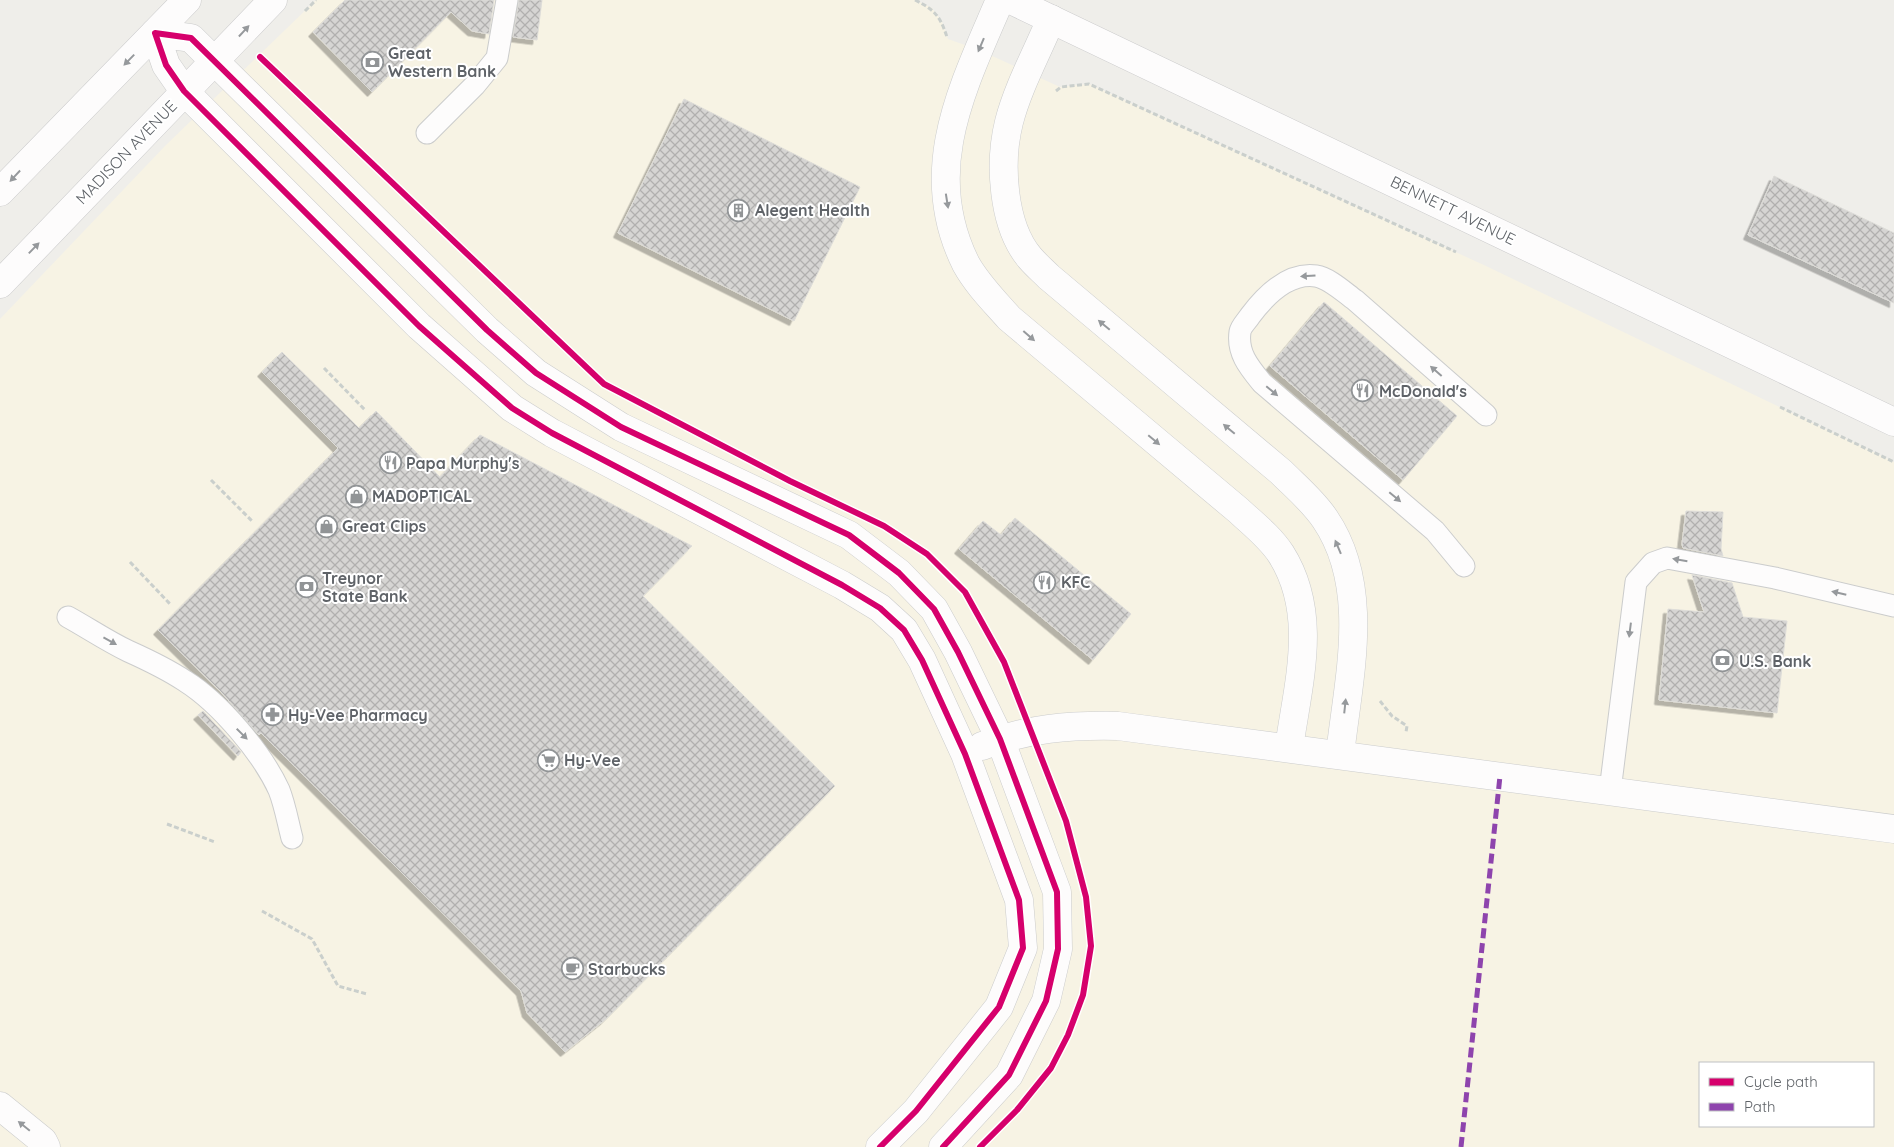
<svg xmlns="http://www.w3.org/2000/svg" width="1894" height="1147" viewBox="0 0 1894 1147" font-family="Quicksand,sans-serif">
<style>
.commercial{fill:#f7f3e4;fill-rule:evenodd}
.building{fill:url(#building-cross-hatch);stroke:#deddd9;filter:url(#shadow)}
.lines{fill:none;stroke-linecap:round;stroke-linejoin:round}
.service-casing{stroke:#cbcccc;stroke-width:23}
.minor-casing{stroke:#cbcccc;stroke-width:29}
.secondary-casing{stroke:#cacacb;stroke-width:29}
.path{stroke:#cacfcc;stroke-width:3;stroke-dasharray:5 2.5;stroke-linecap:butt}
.service{stroke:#fdfcfc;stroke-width:21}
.minor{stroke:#fdfcfc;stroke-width:28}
.secondary{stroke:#fdfcfc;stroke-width:28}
.quiet{stroke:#8e44ad;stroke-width:5;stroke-dasharray:10 5;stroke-linecap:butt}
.cycleway-casing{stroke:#fff;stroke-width:9}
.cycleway{stroke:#d6006c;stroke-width:6}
.oneway{fill:#96999c}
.labels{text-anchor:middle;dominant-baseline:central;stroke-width:4;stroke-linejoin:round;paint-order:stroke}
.poi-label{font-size:16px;font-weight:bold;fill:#5f6368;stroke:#fff;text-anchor:start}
.street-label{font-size:16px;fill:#5f6368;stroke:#fff}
</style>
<defs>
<pattern id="building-cross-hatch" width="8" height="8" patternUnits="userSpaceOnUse" patternTransform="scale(1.25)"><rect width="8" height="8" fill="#d6d5d3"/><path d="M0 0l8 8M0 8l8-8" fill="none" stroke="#b1b0af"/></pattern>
<filter id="shadow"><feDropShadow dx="-4.5" dy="4.5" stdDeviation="0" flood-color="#0004"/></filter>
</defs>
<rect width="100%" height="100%" fill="#efeeea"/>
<!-- commercial -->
<path class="commercial" d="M316 0H915L932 8 942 22 948 39 979 50 1060 87 1089 84 1486 266 1894 462V1147H0V319L166 145ZM1700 1063H1873V1126H1700Z"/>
<!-- building -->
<g class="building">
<path d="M345 0H494L489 34 472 31 451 12 372 92 313 32Z"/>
<path d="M519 0H542L537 40 513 37Z"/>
<path d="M684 99 860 187 794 321 618 233Z"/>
<path d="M1774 176 1894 233V303L1748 235Z"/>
<path d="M1324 302 1457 416 1403 480 1270 366Z"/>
<path d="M282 352 359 428 376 411 440 477 480 435 692 546 643 596 835 786 606 1019 565 1052 527 1013 521 991 261 733 259 735 221 692 158 630 338 448 262 372Z"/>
<path d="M1686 511 1723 512 1721 549 1723 556 1683 548 1682 544Z"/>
<path d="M1015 518 1131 614 1093 660 959 549 983 521 1001 535Z"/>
<path d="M1692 575 1732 583 1743 617 1787 621 1777 713 1659 700 1668 609 1704 612Z"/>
<path d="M203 711 241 752 238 756 198 715Z"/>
</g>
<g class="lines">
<defs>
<g id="service">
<path d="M427 133 475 85 497 58 507 0"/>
<path d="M1464 566 1435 531 1262 383C1249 367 1237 353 1240 332 1241 326 1247 321 1250 316 1265 296 1288 272 1316 276 1329 278 1344 292 1355 300L1486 415"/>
<path d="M68 617C88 628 107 641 128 651 148 660 167 669 185 681 220 703 262 753 279 790 285 805 288 823 292 838"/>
<path d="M1610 791 1636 582 1653 563 1667 558 1775 578 1894 606"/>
</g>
<g id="minor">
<path d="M1000 0C963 87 919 170 966 264 977 284 994 301 1009 318L1238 510C1253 524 1270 537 1281 554 1319 614 1298 683 1289 748"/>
<path d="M1051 19C1037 53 1018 87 1009 122 999 162 1002 225 1030 258 1036 265 1043 271 1049 277L1281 472C1296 487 1313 501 1325 519 1372 588 1348 679 1340 755"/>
<path d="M982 746C1028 728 1070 725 1118 726L1894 829"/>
<path d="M0 1106 43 1141 46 1147"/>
<path d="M880 1147 916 1111 999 1007 1023 948 1019 900 965 754 922 660 904 630 880 608 842 585 552 433 512 408 419 326 184 91 166 65 155 33 191 38 487 330 536 373 621 427 849 535 899 573 934 609 958 652 1000 739 1057 892 1058 949 1046 1001 1009 1075 943 1147"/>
</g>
<g id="secondary">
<path d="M1011 0 1894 422"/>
<path d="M0 192 187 0"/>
<path d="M0 284 273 0"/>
</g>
</defs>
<!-- service casing -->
<use href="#service" class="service-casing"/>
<!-- minor casing -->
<use href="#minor" class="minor-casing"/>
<!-- secondary casing -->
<use href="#secondary" class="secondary-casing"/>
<!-- path -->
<g class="path">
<path d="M915 0C935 10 940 16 947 37"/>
<path d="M305 11 316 0"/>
<path d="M1056 91 1061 87 1089 84 1456 252"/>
<path d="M324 368 365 410"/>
<path d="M1780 407 1894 462"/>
<path d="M211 480 253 522"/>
<path d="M130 562 171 605"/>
<path d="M1380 701 1392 716 1407 726 1406 732"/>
<path d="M167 824 215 842"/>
<path d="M262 911 312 939 338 986 367 994"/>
</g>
<!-- service -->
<use href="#service" class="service"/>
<!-- minor -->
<use href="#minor" class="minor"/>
<!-- secondary -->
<use href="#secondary" class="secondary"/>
<!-- quiet -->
<path class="quiet" d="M1461 1147 1500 776"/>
<defs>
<g id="cycleway">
<path d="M260 57 604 384 790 481 884 526 927 554 965 592 1004 662 1066 821 1086 897 1091 946 1083 995 1068 1035 1051 1068 1017 1110 980 1147"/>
<path d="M880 1147 916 1111 999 1007 1023 948 1019 900 965 754 922 660 904 630 880 608 842 585 552 433 512 408 419 326 184 91 166 65 155 33 191 38 487 330 536 373 621 427 849 535 899 573 934 609 958 652 1000 739 1057 892 1058 949 1046 1001 1009 1075 943 1147"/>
</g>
</defs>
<!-- cycleway casing -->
<use href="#cycleway" class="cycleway-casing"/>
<!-- cycleway -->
<use href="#cycleway" class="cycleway"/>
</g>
<!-- one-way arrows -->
<defs><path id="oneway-solid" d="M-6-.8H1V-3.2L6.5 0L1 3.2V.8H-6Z" transform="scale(1.25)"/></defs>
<g class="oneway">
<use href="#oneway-solid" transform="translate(244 31) rotate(-47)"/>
<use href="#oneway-solid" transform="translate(981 45) rotate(113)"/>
<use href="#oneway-solid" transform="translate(129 60) rotate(134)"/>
<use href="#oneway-solid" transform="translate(15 176) rotate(133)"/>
<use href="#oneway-solid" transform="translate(947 201) rotate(81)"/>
<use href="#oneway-solid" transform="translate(34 248) rotate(-46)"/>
<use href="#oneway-solid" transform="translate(1308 276) rotate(176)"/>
<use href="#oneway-solid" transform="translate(1104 325) rotate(-140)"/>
<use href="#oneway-solid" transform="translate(1029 336) rotate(41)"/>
<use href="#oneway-solid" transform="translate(1436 371) rotate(-139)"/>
<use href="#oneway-solid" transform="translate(1272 391) rotate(40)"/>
<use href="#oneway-solid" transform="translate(1229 429) rotate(-140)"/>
<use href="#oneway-solid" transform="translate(1154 440) rotate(40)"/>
<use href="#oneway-solid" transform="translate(1395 497) rotate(40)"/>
<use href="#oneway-solid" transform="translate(1338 547) rotate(-113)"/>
<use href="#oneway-solid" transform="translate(1680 560) rotate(-170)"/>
<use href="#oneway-solid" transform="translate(1839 593) rotate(-167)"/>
<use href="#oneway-solid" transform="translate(1630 630) rotate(97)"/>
<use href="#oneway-solid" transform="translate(110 641) rotate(29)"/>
<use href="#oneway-solid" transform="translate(1345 706) rotate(-84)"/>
<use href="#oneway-solid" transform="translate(242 734) rotate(45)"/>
<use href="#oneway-solid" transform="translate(24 1126) rotate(-141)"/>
</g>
<!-- icons -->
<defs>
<symbol id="bank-ring" viewBox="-11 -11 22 22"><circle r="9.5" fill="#fff" stroke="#919496" stroke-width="1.5"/><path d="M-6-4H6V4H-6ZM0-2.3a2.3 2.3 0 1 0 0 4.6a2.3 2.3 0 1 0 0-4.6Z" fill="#919496"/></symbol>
<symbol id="building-ring" viewBox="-11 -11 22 22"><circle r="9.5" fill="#fff" stroke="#919496" stroke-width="1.5"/><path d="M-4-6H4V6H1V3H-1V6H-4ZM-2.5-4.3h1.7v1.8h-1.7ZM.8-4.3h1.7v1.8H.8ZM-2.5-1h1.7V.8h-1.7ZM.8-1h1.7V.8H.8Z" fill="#919496"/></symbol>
<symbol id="restaurant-ring" viewBox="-11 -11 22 22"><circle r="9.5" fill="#fff" stroke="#919496" stroke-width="1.5"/><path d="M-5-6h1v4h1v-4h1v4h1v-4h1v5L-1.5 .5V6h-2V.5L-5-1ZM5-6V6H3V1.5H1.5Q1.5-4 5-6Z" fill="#919496"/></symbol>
<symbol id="shop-ring" viewBox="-11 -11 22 22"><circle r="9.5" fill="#fff" stroke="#919496" stroke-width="1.5"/><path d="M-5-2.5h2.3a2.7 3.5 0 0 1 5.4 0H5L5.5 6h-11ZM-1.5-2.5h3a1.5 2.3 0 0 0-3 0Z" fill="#919496"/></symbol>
<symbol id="pharmacy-ring" viewBox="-11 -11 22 22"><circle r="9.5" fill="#fff" stroke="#919496" stroke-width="1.5"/><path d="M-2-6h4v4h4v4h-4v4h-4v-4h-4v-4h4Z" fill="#919496"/></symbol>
<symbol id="supermarket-ring" viewBox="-11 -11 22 22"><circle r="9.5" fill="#fff" stroke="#919496" stroke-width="1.5"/><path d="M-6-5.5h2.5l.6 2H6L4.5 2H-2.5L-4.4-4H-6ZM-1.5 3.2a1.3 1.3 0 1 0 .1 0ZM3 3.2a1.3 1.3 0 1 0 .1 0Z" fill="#919496"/></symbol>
<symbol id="cafe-ring" viewBox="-11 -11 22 22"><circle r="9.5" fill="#fff" stroke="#919496" stroke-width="1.5"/><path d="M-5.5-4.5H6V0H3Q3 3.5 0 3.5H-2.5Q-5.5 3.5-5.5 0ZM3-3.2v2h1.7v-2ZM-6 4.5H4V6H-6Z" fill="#919496"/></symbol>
</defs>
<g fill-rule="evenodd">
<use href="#bank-ring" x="360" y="50" width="25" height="25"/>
<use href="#building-ring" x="726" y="198" width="25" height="25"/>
<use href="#restaurant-ring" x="1350" y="378" width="25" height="25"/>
<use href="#restaurant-ring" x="378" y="450" width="25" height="25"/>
<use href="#shop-ring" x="344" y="484" width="25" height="25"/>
<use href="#shop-ring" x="314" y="514" width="25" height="25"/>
<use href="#restaurant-ring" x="1032" y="570" width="25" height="25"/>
<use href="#bank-ring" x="294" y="574" width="25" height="25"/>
<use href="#bank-ring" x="1710" y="648" width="25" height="25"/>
<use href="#pharmacy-ring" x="260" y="702" width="25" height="25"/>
<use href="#supermarket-ring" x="536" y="748" width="25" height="25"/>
<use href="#cafe-ring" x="560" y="956" width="25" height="25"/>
</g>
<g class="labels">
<!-- poi labels -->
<g class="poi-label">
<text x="388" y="53">Great<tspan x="388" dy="18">Western Bank</tspan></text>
<text x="755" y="210">Alegent Health</text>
<text x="1379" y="391">McDonald's</text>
<text x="406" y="463">Papa Murphy's</text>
<text x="372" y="496">MADOPTICAL</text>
<text x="342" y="526">Great Clips</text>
<text x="322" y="578">Treynor<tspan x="322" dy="18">State Bank</tspan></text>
<text x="1061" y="582">KFC</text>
<text x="1739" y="661">U.S. Bank</text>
<text x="288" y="715">Hy-Vee Pharmacy</text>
<text x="564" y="760">Hy-Vee</text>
<text x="588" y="969">Starbucks</text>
</g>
<!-- street labels -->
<g class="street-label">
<text transform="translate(126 152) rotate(-46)">MADISON AVENUE</text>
<text transform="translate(1453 210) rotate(26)">BENNETT AVENUE</text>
</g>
</g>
<!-- legend -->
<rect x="1699" y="1062" width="175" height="65" fill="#ffffff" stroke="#bfc1c3"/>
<rect x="1709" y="1078" width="25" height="8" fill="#d6006c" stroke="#bfc1c3"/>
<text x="1744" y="1087" font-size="15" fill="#5f6368">Cycle path</text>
<rect x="1709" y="1103" width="25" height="8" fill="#8e44ad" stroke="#bfc1c3"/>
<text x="1744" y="1112" font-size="15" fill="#5f6368">Path</text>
</svg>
